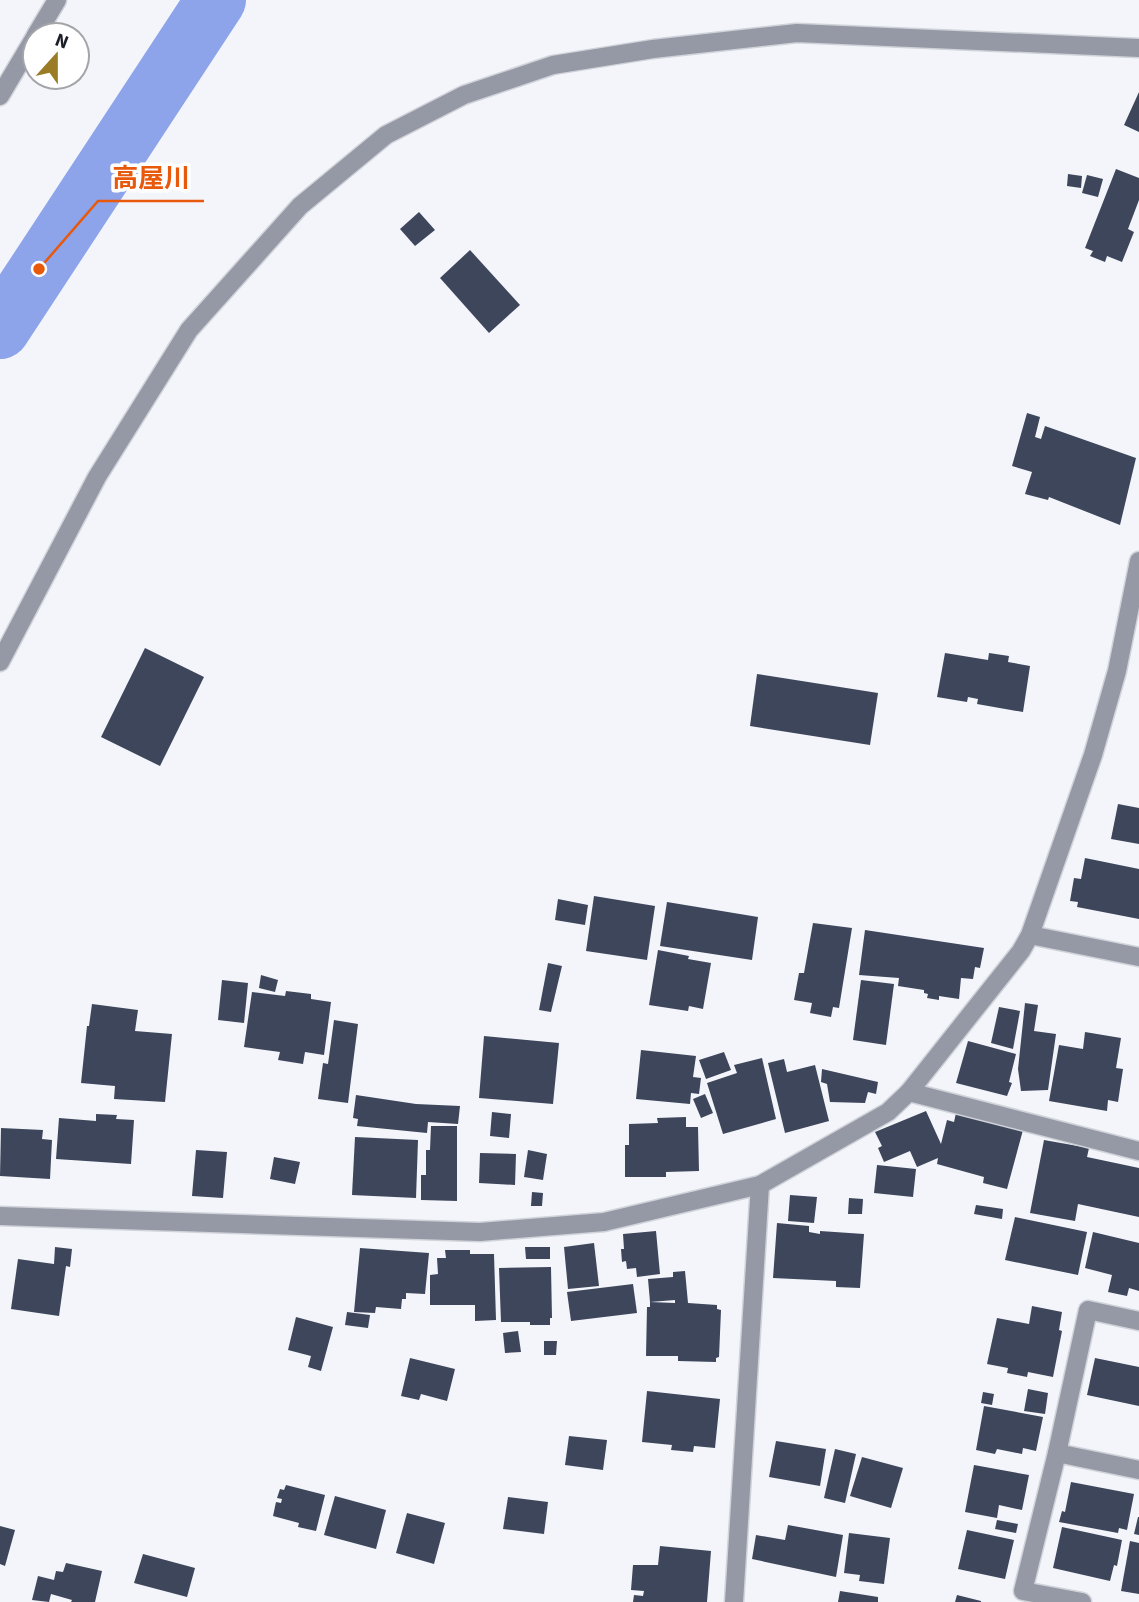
<svg xmlns="http://www.w3.org/2000/svg" width="1139" height="1602" viewBox="0 0 1139 1602" font-family="'Source Sans 3','Noto Sans JP',sans-serif">
<style>
.lines{fill:none;stroke-linecap:round;stroke-linejoin:round}
.river{stroke:#8da4eb;stroke-width:60}
.building{fill:#3e465b}
.minor-casing{stroke:#d0d3d9;stroke-width:21}
.minor{stroke:#9599a5;stroke-width:18}
.leader{fill:none;stroke:#e8590c;stroke-width:2.5}
.callout-dot{fill:#e8590c;stroke:#fff;stroke-width:2.5}
.callout-label{font-size:26px;text-anchor:middle;font-weight:bold;fill:#e8590c;stroke:#fff;stroke-width:7;stroke-linejoin:round;paint-order:stroke}
</style>
<rect width="100%" height="100%" fill="#f3f5fb"/>
<g class="lines">
<!-- river -->
<path class="river" d="M0 329 216 0"/>
</g>
<!-- building -->
<g class="building">
<path d="M1139 92V132L1124 125Z"/>
<path d="M1116 169 1139 178V200L1128 229 1134 232 1122 262 1107 256 1105 262 1090 256 1093 251 1085 248Z"/>
<path d="M1068 174 1082 176 1081 188 1067 186Z"/>
<path d="M1087 175 1103 179 1098 197 1082 193Z"/>
<path d="M419 212 435 230 415 246 400 229Z"/>
<path d="M470 250 520 305 489 333 440 278Z"/>
<path d="M1027 413 1040 417 1035 437 1041 439 1045 426 1136 458 1120 525 1049 497 1048 500 1025 494 1032 472 1012 466Z"/>
<path d="M145 648 204 677 160 766 101 737Z"/>
<path d="M945 653 988 660 989 653 1009 656 1008 662 1030 666 1023 712 977 704 978 699 968 697 967 702 937 697Z"/>
<path d="M757 674 878 693 870 745 750 726Z"/>
<path d="M1118 804 1139 808V844L1111 839Z"/>
<path d="M1085 858 1139 869V919L1077 907 1078 902 1070 901 1074 878 1081 879Z"/>
<path d="M594 896 655 906 647 960 586 951Z"/>
<path d="M558 899 588 905 585 925 555 920Z"/>
<path d="M667 902 758 917 752 960 660 946Z"/>
<path d="M813 923 852 928 839 1008 833 1007 831 1017 810 1013 812 1003 794 1000 799 973H804Z"/>
<path d="M865 930 984 948 980 968 975 967 973 979 961 978 959 999 939 996V1000L927 998 928 994 924 993V990L898 986 899 978 859 975Z"/>
<path d="M658 950 689 956 688 959 711 963 703 1009 689 1006 688 1011 649 1005Z"/>
<path d="M548 963 562 966 551 1012 539 1010Z"/>
<path d="M261 975 278 980 275 992 259 988Z"/>
<path d="M222 980 248 983 244 1023 218 1020Z"/>
<path d="M861 980 894 984 886 1045 853 1040Z"/>
<path d="M286 991 311 994V999L331 1002 324 1055 305 1052 303 1064 278 1060 280 1052 244 1047 252 992 285 996Z"/>
<path d="M1025 1003 1038 1005 1034 1031 1056 1034 1048 1090 1021 1091 1018 1069Z"/>
<path d="M92 1004 138 1010 135 1031 172 1034 165 1102 114 1099 115 1086 81 1083 87 1026H89Z"/>
<path d="M999 1007 1020 1011 1013 1049 991 1043Z"/>
<path d="M334 1020 358 1024 348 1103 318 1099 323 1063 328 1064Z"/>
<path d="M1085 1032 1121 1038 1116 1068 1123 1069 1118 1102 1108 1100 1107 1111 1049 1101 1059 1045 1083 1049Z"/>
<path d="M484 1036 559 1043 553 1104 479 1098Z"/>
<path d="M968 1041 1016 1054 1009 1082 1012 1083 1007 1096 956 1083Z"/>
<path d="M641 1050 696 1056 693 1077 701 1078 699 1094 691 1093 690 1104 636 1099Z"/>
<path d="M724 1052 731 1070 706 1079 699 1060Z"/>
<path d="M762 1058 776 1119 723 1134 707 1083 737 1073 734 1065Z"/>
<path d="M784 1059 787 1072 815 1065 829 1121 785 1133 768 1063Z"/>
<path d="M822 1069 878 1082 876 1094 868 1092 865 1103 830 1102 827 1084 821 1082Z"/>
<path d="M705 1094 713 1113 701 1118 693 1099Z"/>
<path d="M356 1095 416 1104 460 1106 458 1124 428 1122 427 1133 357 1126 358 1119 353 1118Z"/>
<path d="M926 1111 941 1144 947 1120 954 1122 956 1113 1023 1130 1007 1189 983 1183 984 1177 937 1164 938 1158 917 1167 910 1151 884 1162 878 1148 882 1146 875 1132Z"/>
<path d="M492 1112 511 1114 509 1138 490 1136Z"/>
<path d="M96 1114 117 1115 116 1119 134 1120 131 1164 56 1159 59 1118 96 1121Z"/>
<path d="M686 1117V1127H698L699 1171 666 1172V1177H625V1145H629V1124L658 1123 657 1118Z"/>
<path d="M431 1126H457V1201L421 1200V1175H426V1150H430Z"/>
<path d="M1 1128 43 1130 42 1139 52 1140 50 1179 0 1176Z"/>
<path d="M355 1137 418 1140 416 1198 352 1195Z"/>
<path d="M1044 1140 1089 1148 1087 1157 1139 1168V1217L1078 1204 1075 1221 1030 1213Z"/>
<path d="M196 1150 227 1152 223 1198 192 1196Z"/>
<path d="M528 1150 547 1154 543 1180 524 1177Z"/>
<path d="M480 1153 516 1154 515 1185 479 1183Z"/>
<path d="M274 1157 300 1162 295 1184 270 1179Z"/>
<path d="M877 1165 916 1169 913 1197 874 1193Z"/>
<path d="M532 1192 543 1193 542 1206H531Z"/>
<path d="M790 1195 817 1197 814 1223 788 1221Z"/>
<path d="M849 1198 863 1199 862 1214H848Z"/>
<path d="M976 1205 1003 1209 1002 1219 974 1214Z"/>
<path d="M1015 1217 1087 1232 1078 1275 1005 1260Z"/>
<path d="M777 1223 809 1226V1232L820 1234V1231L864 1234 860 1288 836 1287V1281L773 1278Z"/>
<path d="M656 1231 660 1274 637 1277 636 1268 627 1269 626 1261 622 1262 621 1249H624L623 1234Z"/>
<path d="M1093 1232 1139 1243V1291L1129 1288 1127 1296 1108 1292 1112 1275 1085 1268Z"/>
<path d="M594 1243 599 1286 568 1289 564 1247Z"/>
<path d="M55 1247 72 1249 70 1267 66 1266 59 1316 11 1309 18 1259 54 1264Z"/>
<path d="M525 1247H550V1259H526Z"/>
<path d="M360 1248 429 1253 425 1294 406 1293V1299H402L401 1309 376 1307 375 1313 354 1312Z"/>
<path d="M445 1250H470V1254H494L496 1320 475 1321V1305H430V1275L438 1274 437 1258H446Z"/>
<path d="M551 1267 552 1318H550V1325H530V1322H501L499 1268Z"/>
<path d="M685 1271 688 1303 717 1305V1309L721 1310 719 1357 716 1358V1362L678 1361V1356H646L647 1307H650V1302L675 1303V1300L650 1302 648 1279 673 1277V1272Z"/>
<path d="M633 1284 637 1313 571 1321 567 1292Z"/>
<path d="M1032 1306 1062 1312 1059 1330 1062 1331 1053 1377 1028 1372 1027 1377 1007 1373 1008 1368 987 1364 997 1318 1029 1324Z"/>
<path d="M347 1312 370 1315 368 1328 345 1325Z"/>
<path d="M296 1317 333 1327 321 1371 308 1367 311 1356 288 1350Z"/>
<path d="M518 1331 521 1352 505 1353 503 1333Z"/>
<path d="M544 1341H557L556 1355H544Z"/>
<path d="M410 1358 455 1369 447 1401 421 1394 419 1400 401 1396Z"/>
<path d="M1095 1358 1139 1367V1406L1087 1395Z"/>
<path d="M1028 1389 1048 1393 1045 1414 1024 1411Z"/>
<path d="M647 1391 720 1399 715 1448 694 1446 693 1452 671 1450 672 1445 642 1442Z"/>
<path d="M983 1392 994 1394 992 1405 981 1403Z"/>
<path d="M984 1406 1043 1417 1036 1451 1023 1448 1022 1454 997 1449 995 1454 976 1450Z"/>
<path d="M569 1436 607 1440 603 1470 565 1465Z"/>
<path d="M776 1441 826 1449 820 1486 769 1477Z"/>
<path d="M835 1449 856 1454 845 1503 824 1498Z"/>
<path d="M862 1457 903 1468 891 1508 850 1496Z"/>
<path d="M974 1465 1029 1475 1022 1510 999 1505 997 1518 965 1512Z"/>
<path d="M1071 1482 1134 1494 1127 1530 1119 1528 1118 1533 1059 1522 1062 1511 1065 1512Z"/>
<path d="M286 1485 325 1495 316 1531 298 1527 299 1523 273 1516 276 1502 281 1503 282 1499 277 1498 280 1489 284 1490Z"/>
<path d="M335 1496 386 1510 376 1549 324 1535Z"/>
<path d="M508 1497 548 1502 544 1534 503 1529Z"/>
<path d="M407 1513 445 1523 434 1564 396 1553Z"/>
<path d="M1138 1517H1139V1535L1134 1534Z"/>
<path d="M997 1520 1018 1524 1016 1533 995 1529Z"/>
<path d="M788 1525 843 1535 836 1577 752 1559 756 1535 785 1540Z"/>
<path d="M0 1526 15 1530 5 1566 0 1564Z"/>
<path d="M1062 1527 1122 1540 1117 1566 1114 1565 1110 1581 1053 1568Z"/>
<path d="M967 1530 1014 1540 1005 1579 958 1569Z"/>
<path d="M849 1533 890 1538 884 1584 859 1581 860 1575 844 1573Z"/>
<path d="M1130 1541 1139 1543V1594L1121 1591Z"/>
<path d="M660 1546 711 1551 707 1602H633L634 1595 643 1596 644 1591 631 1590 633 1565H658Z"/>
<path d="M143 1554 195 1568 187 1597 134 1583Z"/>
<path d="M66 1563 102 1571 95 1602H71L72 1600 51 1594 49 1602 32 1600 38 1576 54 1580 56 1571 63 1572Z"/>
<path d="M840 1591 878 1597V1602H838Z"/>
<path d="M957 1595 981 1601V1602H955Z"/>
</g>
<g class="lines">
<defs>
<g id="minor">
<path d="M36 35 57 0"/>
<path d="M0 96 35 37"/>
<path d="M0 662 97 477 189 330 300 206 386 135 464 95 553 65 653 49 797 33 1139 48"/>
<path d="M1030 935 1139 957"/>
<path d="M909 1092 1139 1151"/>
<path d="M0 1216 480 1232 604 1222 760 1185 888 1112 909 1092 1021 951 1030 935 1093 755 1117 671 1139 561"/>
<path d="M1057 1453 1139 1470"/>
<path d="M734 1602 760 1185"/>
<path d="M1082 1602 1023 1591 1057 1453 1088 1310 1139 1321"/>
</g>
</defs>
<!-- minor casing -->
<use href="#minor" class="minor-casing"/>
<!-- minor -->
<use href="#minor" class="minor"/>
</g>
<!-- callouts -->
<path class="leader" d="M39 269L98 201H204"/>
<circle class="callout-dot" cx="39" cy="269" r="7"/>
<g class="callout-label">
<text x="151" y="187">高屋川</text>
</g>
<!-- north arrow -->
<g transform="translate(56 56) rotate(21)"><circle r="33" fill="#ffffff" stroke="#a3a5a9" stroke-width="2"/>
<path d="M0-5L12 26L0 18L-12 26Z" fill="#997c25"/>
<text y="-10" font-size="19" font-weight="bold" text-anchor="middle" fill="#1a1e27">N</text>
</g>
</svg>
